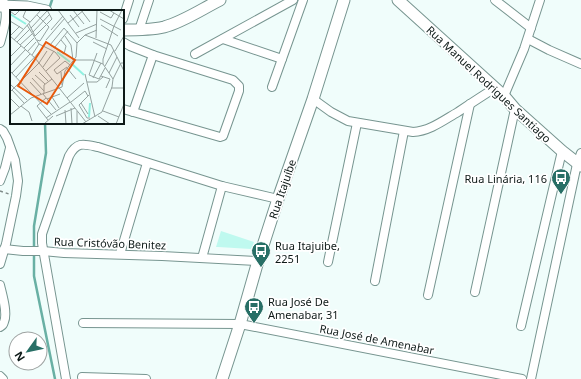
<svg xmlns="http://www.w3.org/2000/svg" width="581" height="379" viewBox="0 0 581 379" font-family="'Noto Sans',sans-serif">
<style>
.green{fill:#bff9ef}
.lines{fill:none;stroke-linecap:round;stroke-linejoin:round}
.stream{stroke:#69b0a4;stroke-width:2.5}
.minor-casing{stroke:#779590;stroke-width:10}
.secondary-casing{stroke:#779590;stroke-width:13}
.path{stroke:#7d8987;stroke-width:1.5;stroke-dasharray:3 3;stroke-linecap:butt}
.minor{stroke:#fff;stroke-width:8}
.secondary{stroke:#fff;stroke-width:11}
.labels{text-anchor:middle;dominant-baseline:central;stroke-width:3.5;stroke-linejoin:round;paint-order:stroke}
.street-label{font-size:11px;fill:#0d1917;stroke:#fff}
.poi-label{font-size:11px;fill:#0d1917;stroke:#fff;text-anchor:start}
.inset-river{fill:none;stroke:#91f1e1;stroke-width:2}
.inset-road{fill:none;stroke:#95a2a0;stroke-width:1}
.view{fill:#e8590c;fill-opacity:0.15;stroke:#e8590c;stroke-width:2}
.inset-edge{fill:none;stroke:#0d1917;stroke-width:2}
</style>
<rect width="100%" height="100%" fill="#f0fdfb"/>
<!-- green -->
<path class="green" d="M221 231 254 242 252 247 251 249 218 247H216Z"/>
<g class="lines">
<!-- stream -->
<g class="stream">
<path d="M49 9 52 0"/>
<path d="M45 123 46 153 34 226V276L55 379"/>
</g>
<defs>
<g id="minor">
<path d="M495 0 531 28"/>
<path d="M123 19 129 0"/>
<path d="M139 30 149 0"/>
<path d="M223 39 282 59"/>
<path d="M528 39 549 50 581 64"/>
<path d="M123 42 130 46 153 55 233 80 239 86V91L223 136 220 137 123 109"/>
<path d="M0 43C4 29 9 13 3 0"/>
<path d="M195 54 293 0"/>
<path d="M272 87 303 0"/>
<path d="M504 96 524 49 540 0"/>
<path d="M313 99 331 112 348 121 413 132C430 131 444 120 458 112 470 104 482 96 495 88"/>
<path d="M133 112 153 55"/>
<path d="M0 129 3 131 7 138 15 160 18 181 16 196 6 244 0 264"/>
<path d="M0 181 5 168 10 148"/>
<path d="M4 249 23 251H43L64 253 162 256 258 261"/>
<path d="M120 254 147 163"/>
<path d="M202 258 222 186"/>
<path d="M328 262 357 123"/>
<path d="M375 281 404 131"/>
<path d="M0 285C2 294 8 313 4 322 3 325 3 325 0 327"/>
<path d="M475 292 515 109"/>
<path d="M428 295 470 104"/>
<path d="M83 323 240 324 522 379"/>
<path d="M521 326 562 151"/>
<path d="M0 376 3 379"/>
<path d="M82 377 146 379"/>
<path d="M66 379 42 243V234L69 156C77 141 84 144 98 147L222 186 278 199"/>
<path d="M531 379 577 164 581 153"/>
</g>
<g id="secondary">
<path d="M398 0 504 96 515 109 562 151 581 166"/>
<path d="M0 6 27 7 46 11"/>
<path d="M123 30C136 30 151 30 164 27 183 22 202 9 220 0"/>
<path d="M222 379 240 324 258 261 278 199 313 99 344 0"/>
</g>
</defs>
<!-- minor casing -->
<use href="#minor" class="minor-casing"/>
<!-- secondary casing -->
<use href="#secondary" class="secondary-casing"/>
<!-- path -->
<path class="path" d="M0 191 9 194"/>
<!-- minor -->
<use href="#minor" class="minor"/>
<!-- secondary -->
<use href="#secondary" class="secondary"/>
</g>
<!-- icons -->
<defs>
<symbol id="bus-pin" viewBox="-11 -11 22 30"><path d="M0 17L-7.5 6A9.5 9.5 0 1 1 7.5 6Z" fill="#286f66" stroke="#fff"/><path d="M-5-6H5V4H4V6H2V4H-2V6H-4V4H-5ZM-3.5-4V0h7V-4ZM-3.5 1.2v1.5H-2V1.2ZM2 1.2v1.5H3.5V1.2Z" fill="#fff"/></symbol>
</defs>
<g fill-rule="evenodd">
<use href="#bus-pin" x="550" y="167" width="22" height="30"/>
<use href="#bus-pin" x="250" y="240" width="22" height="30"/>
<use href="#bus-pin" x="243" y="296" width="22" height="30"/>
</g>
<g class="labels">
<!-- street labels -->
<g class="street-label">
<text transform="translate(489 84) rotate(43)">Rua Manuel Rodrigues Santiago</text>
<text transform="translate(282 189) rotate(-71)">Rua Itajuíbe</text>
<text transform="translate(110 243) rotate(2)">Rua Cristóvão Benitez</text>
<text transform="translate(377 339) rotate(11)">Rua José de Amenabar</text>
</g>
<!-- poi labels -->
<g class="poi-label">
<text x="547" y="178" text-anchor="end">Rua Linária, 116</text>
<text x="275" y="245">Rua Itajuibe,<tspan x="275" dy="13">2251</tspan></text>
<text x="268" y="301">Rua José De<tspan x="268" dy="13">Amenabar, 31</tspan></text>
</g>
</g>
<!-- overview -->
<g transform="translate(10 10)">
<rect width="114" height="114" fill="#f0fdfb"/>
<path class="inset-river" d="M0 4 16 14M47 42 60 52M62 54 74 65M79 107 80 93"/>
<path class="inset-road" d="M16 0 13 7 20 12M48 0 69 28M63 0 74 14M71 0 80 12M99 0 114 9M0 1 5 5 10 0M90 2 101 8 104 3M27 5 39 17 30 31 27 30M60 5 69 17M90 9 111 20M0 11 13 19M58 13 74 0M19 14 25 26M17 15 29 34 45 42 50 48 36 61M91 15 108 26M21 18 37 1M41 20 53 6M23 22 40 4M66 23 87 14M75 25 87 20M0 26 10 16M0 26 25 48 50 79M25 26 42 9 37 0M55 26 61 35 63 50H83L93 54M86 28 87 0M4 30 31 0M36 30 55 8M51 30 56 36 54 44 40 35 54 18 67 33M7 32 20 19M83 32 97 39M10 35 22 24M45 37 58 21M14 38 24 28M18 41 26 32M105 41 114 26M87 43 79 65 89 69 95 58M22 45 29 34M0 47 11 36M0 56 16 39M95 56 104 40M33 57 44 41M57 57 47 64 44 60 55 51 60 55M57 58 66 69M0 61 41 104M29 62 38 71M51 62 52 75M2 63 20 44M99 63 107 47M75 64 85 107M25 65 35 74M91 66 100 69 96 78M6 67 33 38M22 68 34 81M83 68 91 53M103 69 111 53H114M20 72 31 84M77 72H87L93 67M0 74 17 90M101 78H114M50 79 76 112M2 80 14 93M0 82 29 53 37 41M34 83V75L42 69M33 84 46 100M79 85 69 95 77 108H80M42 87 49 98M0 88 9 97M36 88 27 96 38 110M57 88 74 73M37 89 50 84M61 92 75 81 78 86M71 93 78 104M11 96 19 102 22 111M61 98 62 114M55 100 56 114M67 101V114M93 101 109 107M0 105 21 88 52 77 55 61 66 47 67 33 75 25 101 35 114 61M46 106 65 98M88 106 100 114M36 108 60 92M34 114 43 106M72 114 92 102 102 77 103 69 93 54V49L104 16 112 0M106 114 114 94"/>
<path class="view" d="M36 32 65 50 37 94 8 76Z"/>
<rect width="114" height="114" class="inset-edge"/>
</g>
<!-- north arrow -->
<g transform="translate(28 351) rotate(237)"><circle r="19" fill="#ffffff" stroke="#9ea3a2"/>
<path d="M0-3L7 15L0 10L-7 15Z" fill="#286f66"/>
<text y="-6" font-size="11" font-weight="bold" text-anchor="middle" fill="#0d1917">N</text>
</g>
</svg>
